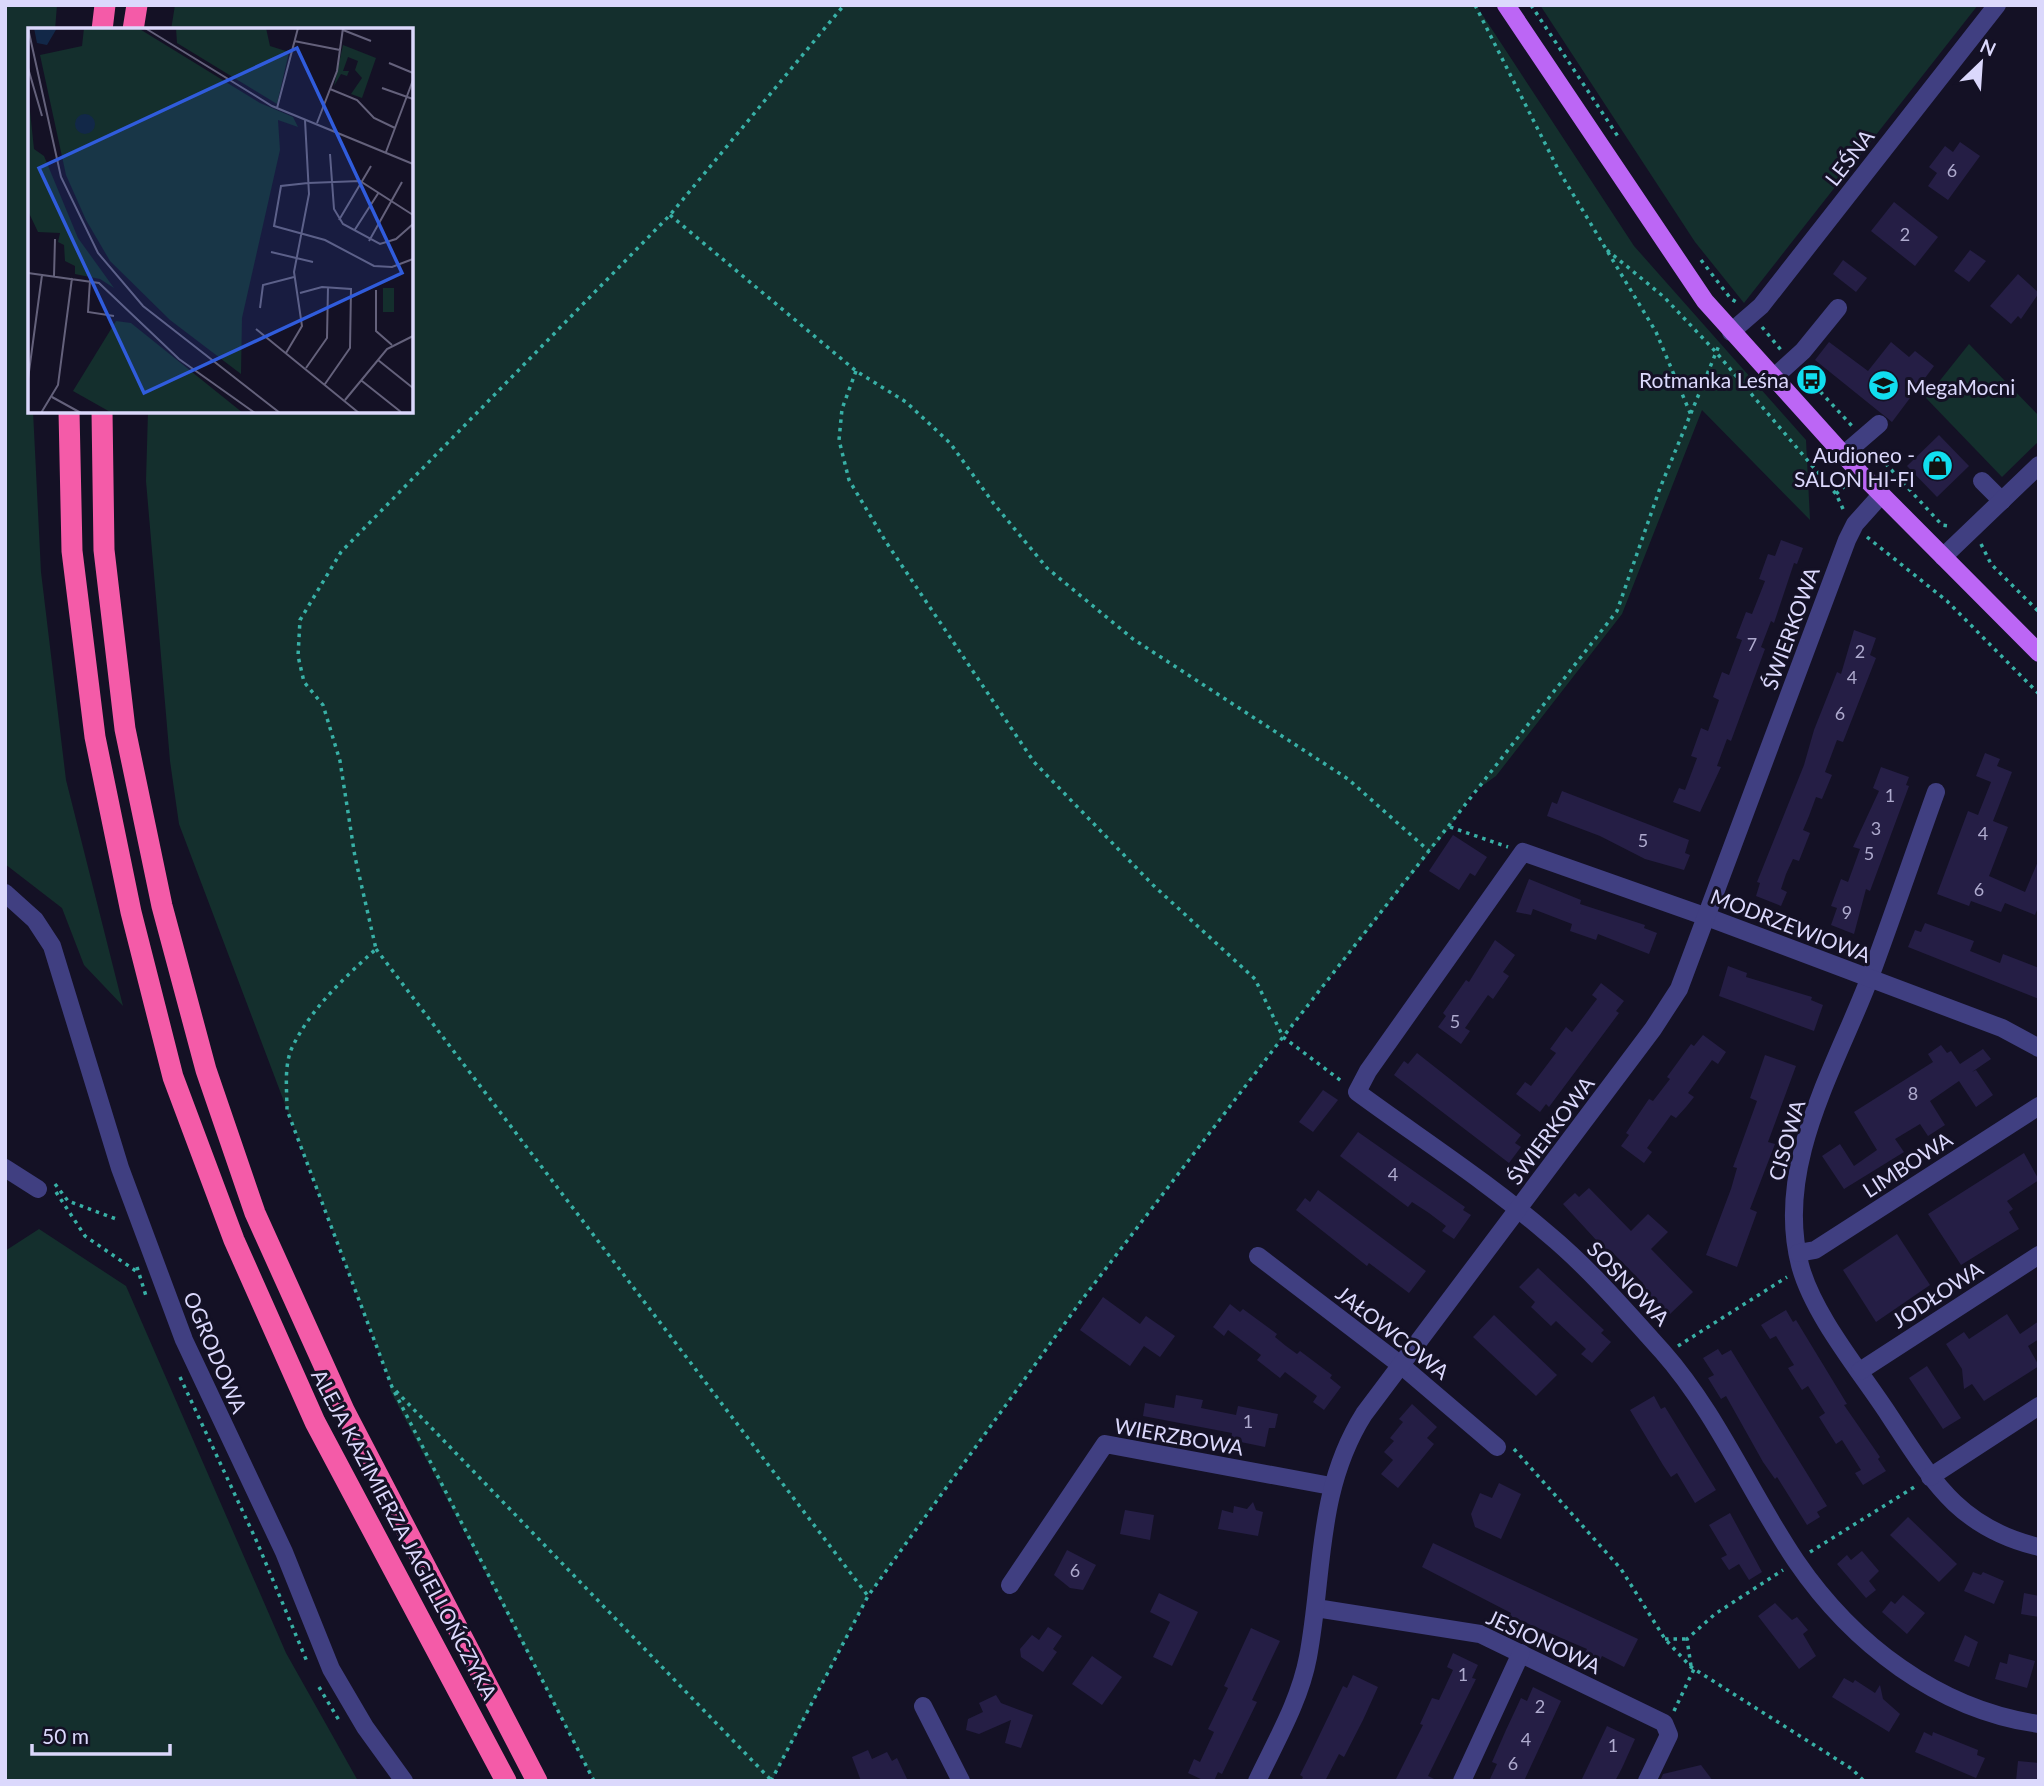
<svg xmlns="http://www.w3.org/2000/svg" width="2044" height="1786" viewBox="0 0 2044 1786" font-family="Lato,sans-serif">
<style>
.green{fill:#142f2d}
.building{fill:#251e45}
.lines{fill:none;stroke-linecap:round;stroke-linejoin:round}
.path{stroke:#38b0a6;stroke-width:3.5;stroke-dasharray:3.5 5;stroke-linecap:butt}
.minor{stroke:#403f81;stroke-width:18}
.major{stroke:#bc66f5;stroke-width:18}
.highway{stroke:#f45ba8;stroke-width:21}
.labels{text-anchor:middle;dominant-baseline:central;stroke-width:6;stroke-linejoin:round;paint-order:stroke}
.number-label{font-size:18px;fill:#aeaace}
.street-label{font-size:21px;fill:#dbd8fc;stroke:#141125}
.poi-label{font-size:21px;fill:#dbd8fc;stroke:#141125;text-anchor:end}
.inset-road{fill:none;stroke:#64617b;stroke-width:2}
.view{fill:#305cdc;fill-opacity:0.15;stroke:#305cdc;stroke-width:3.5}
.inset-edge{fill:none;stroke:#dbd8fc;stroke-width:3.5}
</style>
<rect width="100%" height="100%" fill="#141125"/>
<!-- green -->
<g class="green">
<path d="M5 5H57L55 30H30V276L27 305 30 411H33L41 572 66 780 123 1006 84 965 62 908 5 864Z"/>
<path d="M175 5H1476L1634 246 1806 440 1810 520 1702 410 1622 614 1496 776 1472 793 1450 827 1283 1037 1081 1301 868 1596 772 1781H594L390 1390 392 1387 179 824 170 761 146 481 148 411H411V30H171Z"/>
<path d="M1540 5H1978L1744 303 1695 242Z"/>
<path d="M1969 344 2039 416V441L2002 477 1926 398Z"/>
<path d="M39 1229 126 1286 286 1653 358 1781H5V1251Z"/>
</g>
<!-- building -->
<g class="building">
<path d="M1960 142 1980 156 1948 200 1928 186 1937 173 1929 167 1945 146 1953 152Z"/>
<path d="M1894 202 1938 237 1915 266 1871 231Z"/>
<path d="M1970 250 1986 261 1969 282 1954 271Z"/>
<path d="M1843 260 1867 278 1856 292 1833 274Z"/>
<path d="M2018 274 2039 293 2021 319 2018 316 2011 324 1990 306Z"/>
<path d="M1829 342 1868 371 1891 342 1909 357 1915 351 1934 366 1892 422 1815 360Z"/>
<path d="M1939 435 1969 466 1937 497 1907 466Z"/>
<path d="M1781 540 1803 548 1797 564 1794 563 1774 623 1771 621 1761 647 1765 649 1731 741 1727 739 1717 766 1721 767 1700 812 1673 802 1679 788 1685 790 1697 758 1691 756 1701 728 1708 731 1719 700 1713 697 1722 672 1729 675 1742 640 1736 638 1746 612 1752 614 1765 581 1759 579 1768 554 1775 556Z"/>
<path d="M1854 630 1876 638 1870 655 1876 658 1843 742 1837 740 1825 772 1832 775 1822 799 1816 797 1809 816 1803 830 1810 833 1799 861 1793 859 1786 874 1781 889 1787 892 1781 906 1756 896 1760 883 1757 882 1804 765 1814 730 1837 672 1841 674Z"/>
<path d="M1985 753 2000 759 1997 766 2012 772 1993 821 2008 827 1989 876 2025 892 2039 859V905L2035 915 2005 903 2001 912 1971 901 1969 906 1937 894 1968 811 1978 815 1991 782 1976 776Z"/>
<path d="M1881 767 1909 777 1906 785 1909 786 1870 891 1866 889 1854 934 1831 925 1837 908 1831 906 1841 879 1848 882 1860 849 1853 847 1879 791 1873 788Z"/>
<path d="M1562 791 1689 840 1685 853 1690 855 1684 870 1645 859 1600 836 1547 816 1552 802 1557 804Z"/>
<path d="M1453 835 1487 857 1475 876 1470 873 1459 890 1429 871Z"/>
<path d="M1529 879 1581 900 1580 904 1645 925 1644 928 1657 933 1649 954 1598 934 1596 940 1570 931 1572 924 1533 909 1531 915 1516 912Z"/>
<path d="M1925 923 1974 941 1970 951 2000 963 2003 954 2039 968V999L1908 947 1915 930 1921 932Z"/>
<path d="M1495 940 1515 955 1503 972 1509 976 1493 999 1488 995 1465 1028 1470 1031 1461 1044 1438 1027 1446 1016 1443 1013 1466 980 1469 982Z"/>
<path d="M1728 966 1747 973 1746 977 1812 997 1811 1000 1823 1005 1814 1031 1719 996Z"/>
<path d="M1601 983 1624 1001 1616 1011 1619 1013 1549 1107 1546 1104 1540 1112 1516 1094 1525 1082 1531 1086 1556 1053 1550 1049 1566 1027 1572 1032 1597 999 1592 995Z"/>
<path d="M1703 1035 1726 1052 1718 1064 1712 1060 1688 1093 1694 1097 1686 1107 1676 1118 1671 1115 1647 1148 1652 1152 1644 1163 1621 1146 1629 1135 1626 1133 1649 1099 1653 1101 1670 1079 1667 1077 1691 1044 1694 1046Z"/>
<path d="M1941 1045 1947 1053 1951 1051 1960 1064 1983 1049 1991 1059 1972 1072 1976 1070 1993 1095 1976 1107 1959 1081 1930 1101 1945 1125 1928 1136 1920 1124 1895 1139 1904 1152 1844 1189 1822 1156 1840 1144 1854 1166 1877 1150 1854 1112 1933 1062 1928 1054Z"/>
<path d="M1417 1053 1521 1135 1515 1143 1521 1147 1509 1163 1394 1075 1404 1061 1408 1064Z"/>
<path d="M1765 1055 1796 1066 1768 1142 1775 1144 1750 1209 1757 1212 1737 1267 1706 1255 1731 1189 1737 1168 1733 1167 1757 1101 1750 1098Z"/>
<path d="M1323 1090 1338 1100 1313 1132 1299 1122Z"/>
<path d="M1358 1132 1465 1207 1463 1210 1471 1215 1454 1239 1442 1231 1446 1226 1429 1213 1412 1202 1408 1207 1340 1156Z"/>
<path d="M2024 1153 2039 1180 2007 1201 2013 1209 2009 1212 2019 1229 1961 1265 1928 1214Z"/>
<path d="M1589 1188 1631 1231 1648 1214 1668 1232 1651 1249 1693 1292 1670 1314 1640 1286 1643 1283 1612 1252 1609 1254 1563 1204 1575 1193 1579 1197Z"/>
<path d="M1318 1190 1426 1271 1409 1293 1369 1263 1367 1266 1296 1210 1305 1198 1310 1202Z"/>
<path d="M1897 1234 1930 1285 1876 1322 1843 1270Z"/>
<path d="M1538 1268 1604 1330 1601 1333 1611 1342 1592 1363 1581 1354 1586 1349 1556 1321 1551 1326 1531 1307 1535 1302 1519 1287Z"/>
<path d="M1103 1297 1140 1324 1146 1316 1175 1336 1160 1357 1144 1346 1130 1366 1080 1330Z"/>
<path d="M1230 1304 1240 1312 1243 1309 1277 1334 1275 1337 1286 1346 1297 1354 1300 1351 1332 1375 1330 1378 1341 1387 1324 1410 1313 1402 1317 1396 1285 1372 1280 1378 1257 1360 1261 1355 1228 1330 1224 1336 1213 1327Z"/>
<path d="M1786 1310 1793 1322 1796 1320 1847 1404 1844 1405 1880 1457 1878 1459 1886 1471 1863 1485 1855 1473 1861 1470 1842 1440 1836 1444 1819 1417 1825 1413 1808 1386 1802 1390 1788 1368 1794 1365 1784 1349 1776 1336 1770 1339 1761 1325Z"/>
<path d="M2007 1314 2020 1334 2039 1321V1339L2028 1346 2039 1366 1984 1401 1972 1384 1964 1389 1962 1369 1946 1344 1964 1332 1969 1339Z"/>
<path d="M1494 1315 1557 1375 1536 1396 1473 1337Z"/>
<path d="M1718 1349 1722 1355 1731 1350 1827 1506 1817 1512 1820 1517 1807 1525 1777 1477 1775 1479 1763 1462 1726 1396 1721 1399 1708 1378 1714 1375 1703 1358Z"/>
<path d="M1927 1366 1961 1418 1943 1429 1909 1378Z"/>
<path d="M1176 1395 1203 1400 1201 1408 1236 1415 1238 1406 1278 1414 1275 1428H1269L1265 1447 1231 1440 1232 1433 1143 1416 1145 1403 1174 1408Z"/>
<path d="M1654 1396 1661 1409 1665 1407 1716 1490 1695 1503 1677 1473 1671 1477 1663 1465 1630 1410Z"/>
<path d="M1412 1404 1437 1427 1427 1438 1434 1444 1398 1488 1381 1474 1393 1460 1384 1452 1394 1441 1390 1438 1403 1422 1399 1419Z"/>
<path d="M1499 1483 1521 1494 1501 1539 1475 1527 1471 1514 1480 1493 1492 1498Z"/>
<path d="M1253 1502 1256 1510 1263 1512 1258 1536 1218 1529 1222 1510 1233 1513 1234 1506 1247 1509Z"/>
<path d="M1125 1510 1154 1515 1150 1540 1120 1534Z"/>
<path d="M1730 1513 1762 1572 1749 1580 1739 1564 1729 1570 1721 1558 1727 1555 1709 1525Z"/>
<path d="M1908 1517 1957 1564 1939 1582 1890 1535Z"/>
<path d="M1433 1543 1638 1639 1624 1667 1602 1656 1600 1660 1585 1653 1587 1649 1510 1616 1511 1613 1422 1567Z"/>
<path d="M1067 1550 1096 1565 1083 1590 1070 1588 1054 1575Z"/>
<path d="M1862 1551 1879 1571 1869 1581 1876 1590 1866 1598 1837 1564 1847 1555 1851 1560Z"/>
<path d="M1973 1572 1981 1575 1983 1572 2004 1581 1994 1604 1964 1591Z"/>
<path d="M1159 1593 1198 1612 1172 1666 1153 1657 1170 1622 1150 1612Z"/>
<path d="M2024 1593 2039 1596V1617L2021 1614Z"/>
<path d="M1903 1595 1925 1613 1907 1634 1882 1612 1891 1601 1895 1604Z"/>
<path d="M1775 1603 1792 1620 1797 1617 1808 1630 1803 1634 1816 1656 1799 1669 1758 1616Z"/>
<path d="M1048 1627 1062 1636 1053 1649 1057 1652 1043 1672 1021 1657 1020 1649 1032 1635 1039 1640Z"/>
<path d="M1251 1628 1280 1641 1252 1700 1257 1702 1222 1774 1218 1772 1214 1781H1205L1188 1773 1194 1759 1200 1762 1214 1732 1208 1729 1228 1688 1224 1686Z"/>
<path d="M1965 1635 1978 1642 1969 1667 1954 1661Z"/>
<path d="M1453 1653 1478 1665 1472 1678 1476 1679 1428 1776 1438 1781H1395L1423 1725 1420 1724 1432 1698 1439 1700 1453 1670 1447 1667Z"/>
<path d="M2009 1654 2035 1661 2027 1688 1995 1679 2000 1662 2007 1664Z"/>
<path d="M1092 1656 1122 1677 1102 1705 1072 1684Z"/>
<path d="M1353 1675 1378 1687 1363 1720 1344 1757 1339 1754 1325 1781H1301L1303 1777 1300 1775 1308 1759 1343 1686 1347 1688Z"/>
<path d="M1844 1678 1853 1683 1855 1680 1875 1693 1880 1685 1883 1699 1900 1714 1889 1732 1832 1697Z"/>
<path d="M1533 1687 1561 1701 1524 1781H1489L1497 1764 1492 1762 1506 1730 1521 1698 1527 1701Z"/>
<path d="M996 1695 1001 1703 1033 1715 1021 1748 1005 1743 1011 1720 979 1734 966 1730 968 1719 983 1712 979 1703Z"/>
<path d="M1607 1726 1635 1739 1622 1768 1615 1781H1581Z"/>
<path d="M1924 1732 1932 1736 1933 1732 1978 1750 1977 1755 1985 1758 1976 1778 1915 1752Z"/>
<path d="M868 1750 872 1759 887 1752 892 1761 897 1758 908 1781H861L852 1757Z"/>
<path d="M2018 1761 2039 1763V1781H2016Z"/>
<path d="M1701 1765 1713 1781H1660L1663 1774Z"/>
</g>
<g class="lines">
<!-- path -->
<g class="path">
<path d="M1475 5 1559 171 1656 332 1691 415"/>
<path d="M1531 5 1619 138"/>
<path d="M670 215 856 371 906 402 950 443 994 504 1047 568 1133 639 1348 779 1429 851"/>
<path d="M1607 250 1664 297 1715 351 1836 494 1844 511"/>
<path d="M1701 260 1731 299 1740 304"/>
<path d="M1762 327 1781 350"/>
<path d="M856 371 842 409 839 440 849 480 886 542 1034 762 1153 885 1255 979 1283 1037 1344 1083"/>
<path d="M1803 373 1853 427"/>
<path d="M1874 451 1942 525 1949 526"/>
<path d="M1836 494 1848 483"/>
<path d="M1867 537 1947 601 2039 694"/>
<path d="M1981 544 1991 564 2039 612"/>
<path d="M1450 827 1508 847"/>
<path d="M376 949 868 1596"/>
<path d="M55 1184 68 1201 119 1220"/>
<path d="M56 1192 85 1236 136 1271"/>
<path d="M137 1267 146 1296"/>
<path d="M1678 1346 1787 1277"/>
<path d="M180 1377 257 1542 308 1664"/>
<path d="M396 1391 771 1780"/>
<path d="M1514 1449 1621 1569 1665 1639 1691 1667 1852 1769 1864 1781"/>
<path d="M1810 1552 1916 1486"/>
<path d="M1665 1639H1687"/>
<path d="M1691 1666 1687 1639 1715 1614 1783 1570"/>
<path d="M319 1687 340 1722"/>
<path d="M1674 1711 1694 1669"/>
<path d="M594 1781 392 1387 287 1110C287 1091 284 1068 291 1050 309 1010 345 977 376 949L355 857 340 761 323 705 304 682 298 656 300 620 341 552 670 215 844 5"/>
<path d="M771 1781 868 1596 1081 1301 1283 1037 1617 611 1660 488 1720 343"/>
</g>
<!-- minor -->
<g class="minor">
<path d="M1731 332 1761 306 1997 5"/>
<path d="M1772 379 1803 351 1838 308"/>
<path d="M1843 455 1879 424"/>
<path d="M1982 481 2002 501"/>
<path d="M1943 557 2039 465"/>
<path d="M1936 792C1914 853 1893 915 1870 977 1836 1067 1774 1165 1800 1265 1813 1315 1861 1372 1889 1415 1932 1480 1958 1528 2039 1547"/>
<path d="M5 893 35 920 52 946 120 1168 184 1340 284 1552 331 1669 365 1727 404 1781"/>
<path d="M2039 1048 2002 1028 1707 917 1523 852 1368 1071 1357 1092C1421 1139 1488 1182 1548 1234 1589 1268 1626 1311 1662 1351 1717 1413 1750 1493 1796 1561 1852 1643 1938 1710 2039 1724"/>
<path d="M5 1168 38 1189"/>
<path d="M1798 1253 1815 1250 2039 1106"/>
<path d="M1258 1256 1402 1366 1497 1447"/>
<path d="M1860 1371 2039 1255"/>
<path d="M1930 1477 2039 1406"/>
<path d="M1010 1585 1105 1444 1331 1486"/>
<path d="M1316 1608 1480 1634 1664 1723 1669 1735 1647 1781"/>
<path d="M923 1706 961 1781"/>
<path d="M1257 1781C1276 1741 1300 1700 1308 1657 1324 1572 1316 1490 1364 1414L1653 1029 1679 989 1847 540 1855 524 1881 495"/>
<path d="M1462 1781 1521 1653"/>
</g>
<!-- major -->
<path class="major" d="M1506 5 1705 301 1860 473 2039 653"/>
<!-- highway -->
<g class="highway">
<path d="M102 30 105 5"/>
<path d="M133 30 137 5"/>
<path d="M69 411 72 551 95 737 131 912 173 1077 234 1240 315 1422 506 1781"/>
<path d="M102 411 104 550 125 729 162 906 206 1070 255 1213 344 1410 537 1781"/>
</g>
</g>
<!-- icons -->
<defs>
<symbol id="bus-disc" viewBox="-11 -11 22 22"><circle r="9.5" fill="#11deef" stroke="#141125"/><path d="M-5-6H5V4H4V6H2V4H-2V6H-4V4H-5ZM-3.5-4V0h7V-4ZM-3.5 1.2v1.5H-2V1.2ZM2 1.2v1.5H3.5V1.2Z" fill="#111"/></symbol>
<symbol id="school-disc" viewBox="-11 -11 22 22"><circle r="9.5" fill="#11deef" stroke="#141125"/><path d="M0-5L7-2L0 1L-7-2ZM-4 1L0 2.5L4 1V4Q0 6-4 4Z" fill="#111"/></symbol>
<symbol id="shop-disc" viewBox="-11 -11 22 22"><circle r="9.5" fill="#11deef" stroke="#141125"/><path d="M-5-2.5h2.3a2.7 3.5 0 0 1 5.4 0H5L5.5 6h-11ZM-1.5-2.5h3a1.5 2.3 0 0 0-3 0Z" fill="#111"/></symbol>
</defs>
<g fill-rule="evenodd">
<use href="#bus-disc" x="1794" y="362" width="35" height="35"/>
<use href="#school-disc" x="1866" y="368" width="35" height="35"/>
<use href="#shop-disc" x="1920" y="448" width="35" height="35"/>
</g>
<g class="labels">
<!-- number labels -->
<g class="number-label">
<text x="1952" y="170">6</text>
<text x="1905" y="234">2</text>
<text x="1752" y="644">7</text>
<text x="1860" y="651">2</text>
<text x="1852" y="677">4</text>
<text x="1840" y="713">6</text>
<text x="1890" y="795">1</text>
<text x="1876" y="828">3</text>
<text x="1983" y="833">4</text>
<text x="1643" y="840">5</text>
<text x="1869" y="853">5</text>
<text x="1979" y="889">6</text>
<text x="1847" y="912">9</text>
<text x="1455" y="1021">5</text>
<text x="1913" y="1093">8</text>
<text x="1393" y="1174">4</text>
<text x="1248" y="1421">1</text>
<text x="1075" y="1570">6</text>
<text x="1463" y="1674">1</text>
<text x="1540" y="1706">2</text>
<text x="1526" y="1739">4</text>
<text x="1613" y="1745">1</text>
<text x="1513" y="1763">6</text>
</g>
<!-- street labels -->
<g class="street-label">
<text transform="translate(1849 157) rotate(-52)">LEŚNA</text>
<text transform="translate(1790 628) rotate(-70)">ŚWIERKOWA</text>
<text transform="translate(1791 925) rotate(21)">MODRZEWIOWA</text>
<text transform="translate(1550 1130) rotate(-53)">ŚWIERKOWA</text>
<text transform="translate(1786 1140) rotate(-74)">CISOWA</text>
<text transform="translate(1907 1164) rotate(-33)">LIMBOWA</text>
<text transform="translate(1629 1283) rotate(46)">SOSNOWA</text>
<text transform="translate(1937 1294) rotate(-33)">JODŁOWA</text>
<text transform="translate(1393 1332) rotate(38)">JAŁOWCOWA</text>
<text transform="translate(216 1352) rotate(67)">OGRODOWA</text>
<text transform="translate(1179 1436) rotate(10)">WIERZBOWA</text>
<text transform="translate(405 1534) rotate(62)">ALEJA KAZIMIERZA JAGIELLOŃCZYKA</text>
<text transform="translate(1544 1641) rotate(25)">JESIONOWA</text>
</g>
<!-- poi labels -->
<g class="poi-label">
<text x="1789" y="379">Rotmanka Leśna</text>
<text x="1906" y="386" text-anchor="start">MegaMocni</text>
<text x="1915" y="454">Audioneo -<tspan x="1915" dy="24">SALON HI-FI</tspan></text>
</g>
</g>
<!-- overview -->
<g transform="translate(28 28)">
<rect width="385" height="385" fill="#141125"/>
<path d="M56 0H110L232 75 265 89 270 99 250 92 252 122 214 290 213 346 142 292 82 233 58 192 38 147 12 27 54 18ZM148 0H238L242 18 261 24 249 76 149 15ZM315 17 348 30 334 70 323 66 334 50 327 42 330 33 320 29 315 43H321L319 48 313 46 306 58ZM0 64 6 121 16 128 50 210 86 260 72 251 47 246V238L37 233 36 217 30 214 32 205 10 204 0 183ZM355 260H366V284H355ZM88 293 103 295 215 385H84L45 363Z" fill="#142f2d"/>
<path d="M6 0H29L19 17 9 15ZM47 96a10 10 0 1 1 20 0a10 10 0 1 1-20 0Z" fill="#122848"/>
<path class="inset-road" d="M0 0 33 149 70 225 115 278 252 385M117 0 244 78 385 136M315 2 343 13M266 13 312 22M361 35 385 45M0 40 14 88M354 60 385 71M302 61 329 72 346 90 367 100M249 80 270 0M289 95 309 43 315 0M358 124 385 52M302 126 306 181 315 196 352 216 368 211 385 196M385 187 332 153 280 155 253 158 246 198 297 212 346 238 364 239 385 231M311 192 343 138M326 203 351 164M341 213 374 154M243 224 285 234M0 245 71 255 151 331 227 385M26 248 27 211M62 252 60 284 86 288M348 262V303L364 317M272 265 294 259 323 261 322 320 297 356M232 280 235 257 266 249M228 301 331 385M258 325 274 298 266 244 281 166 277 92M350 332 385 360M278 340 299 310 300 259M0 351 14 247M334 353 373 384M24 369 53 385M317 372 359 321 385 308M13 385 30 357 44 250"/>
<path class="view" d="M269 20 374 245 116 365 11 140Z"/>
<rect width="385" height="385" class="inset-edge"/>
</g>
<!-- border -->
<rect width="2044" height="1786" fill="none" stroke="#dbd8fc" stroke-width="14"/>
<!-- north arrow -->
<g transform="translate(1981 63) rotate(25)" stroke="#141125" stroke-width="5" paint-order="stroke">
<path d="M0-5L12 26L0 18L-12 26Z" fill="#dbd8fc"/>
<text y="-10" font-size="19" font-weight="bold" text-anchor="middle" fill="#dbd8fc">N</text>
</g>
<!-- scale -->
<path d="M32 1744v10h138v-10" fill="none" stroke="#dbd8fc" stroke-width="3.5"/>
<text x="42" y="1744" font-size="21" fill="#dbd8fc" stroke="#141125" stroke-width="5" paint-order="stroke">50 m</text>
</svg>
